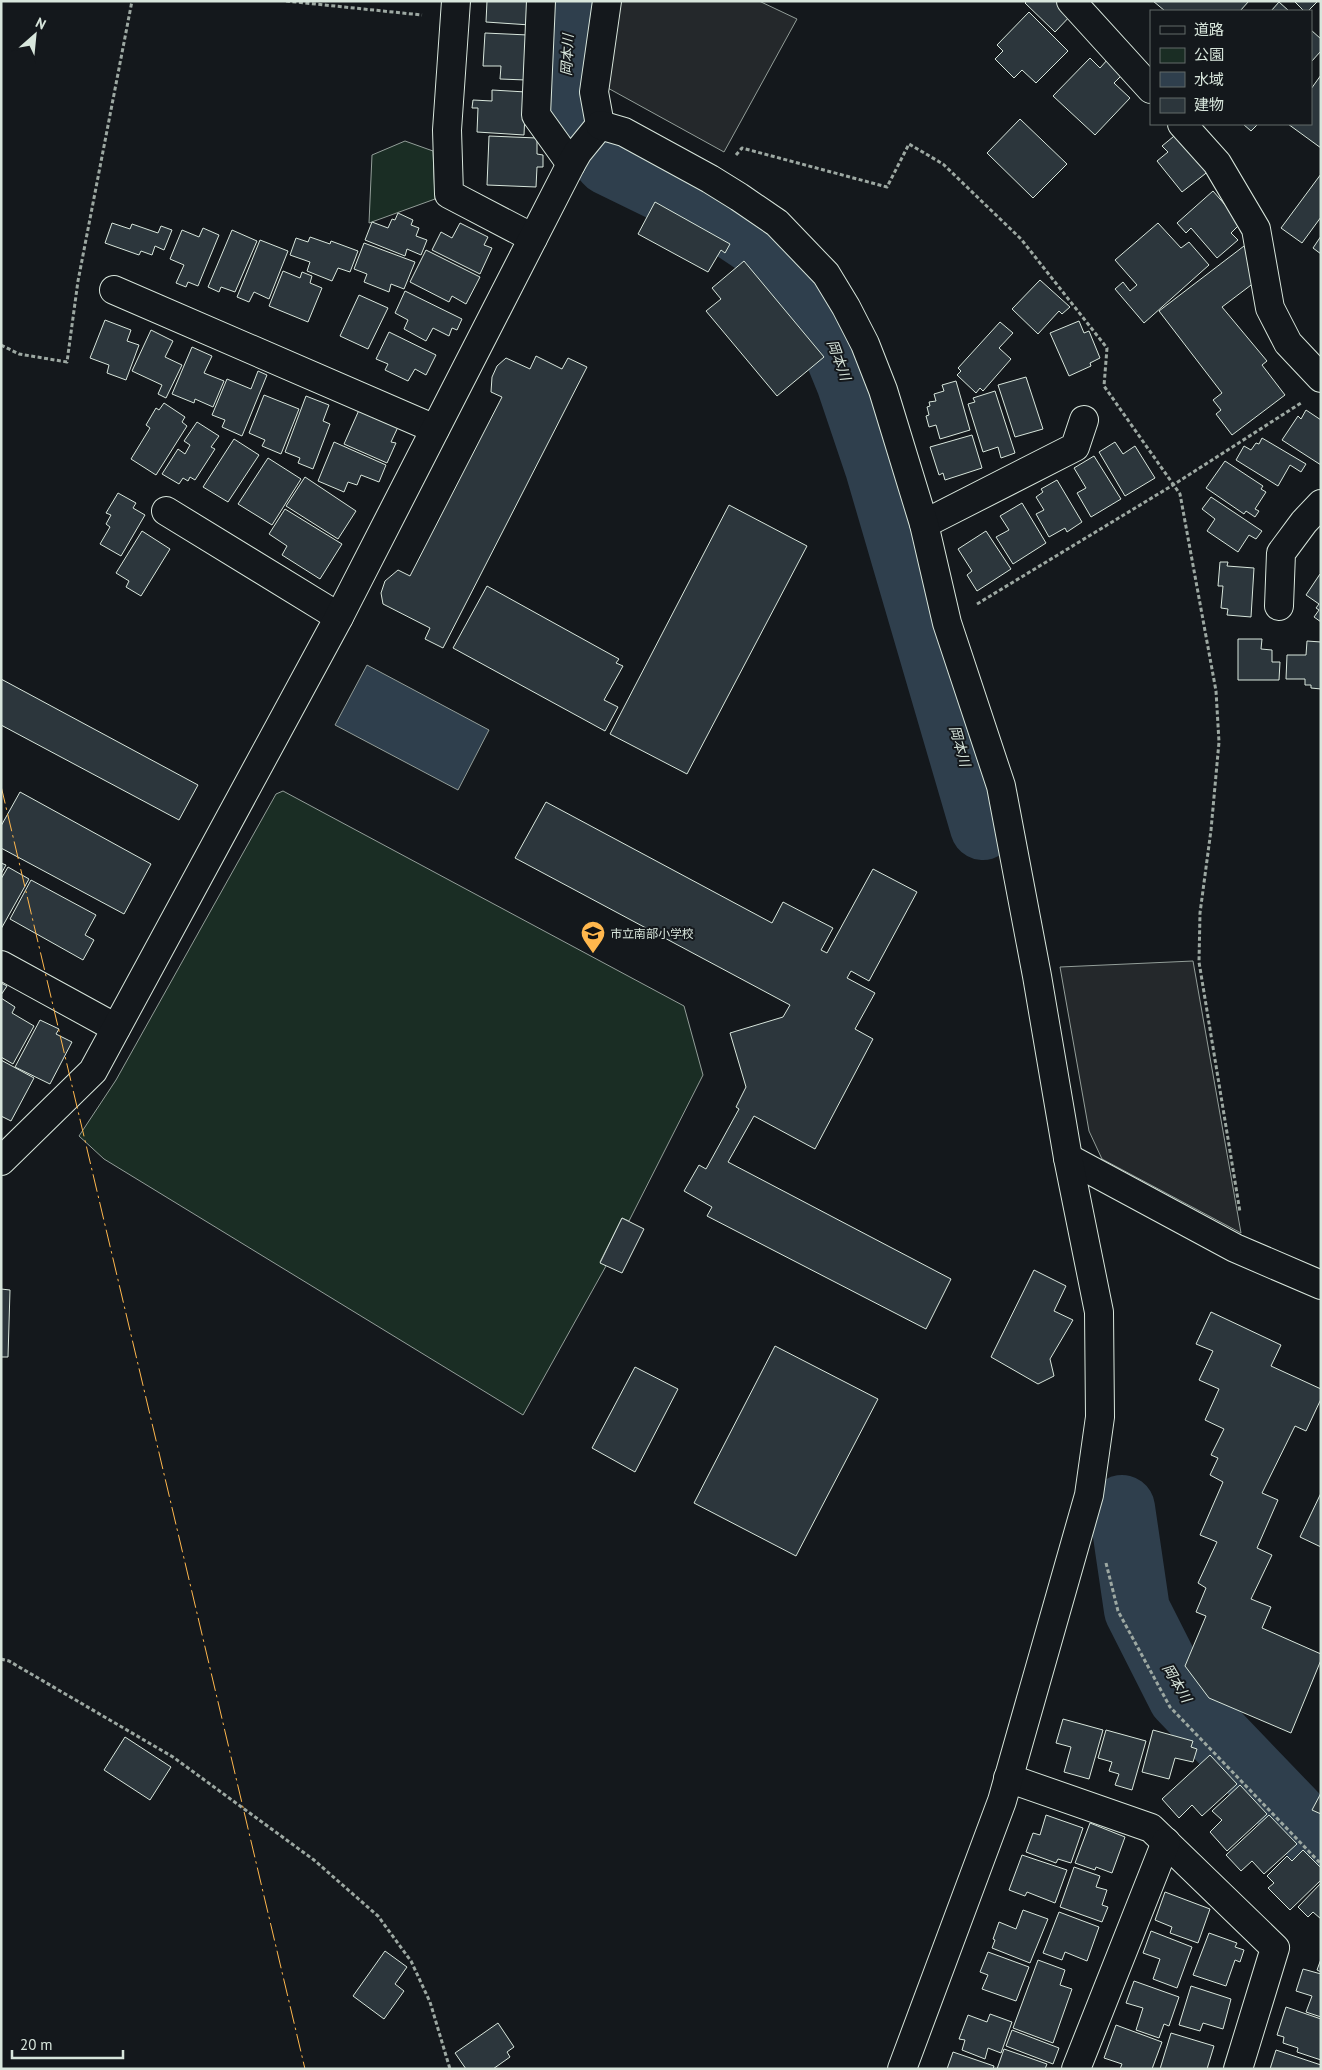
<svg xmlns="http://www.w3.org/2000/svg" width="1322" height="2070" viewBox="0 0 1322 2070" font-family="'PT Sans','Noto Sans JP',sans-serif">
<style>
.green{fill:#1a2d24;stroke:#939e99}
.parking{fill:#24282b;stroke:#939e99}
.water{fill:#2f3f4d;stroke:#939e99}
.lines{fill:none;stroke-linecap:round;stroke-linejoin:round}
.river{stroke:#2f3f4d;stroke-width:66}
.building{fill:#2c363c;stroke:#d8e6dc}
.minor-casing{stroke:#d8e6dc;stroke-width:30}
.tertiary-casing{stroke:#d8e6dc;stroke-width:30}
.path{stroke:#9da8a2;stroke-width:3;stroke-dasharray:4 2.5;stroke-linecap:butt}
.minor{stroke:#14181c;stroke-width:28}
.tertiary{stroke:#14181c;stroke-width:28}
.power{stroke:#ffb74d;stroke-width:1;stroke-dasharray:18 4 2.5 4;stroke-linecap:butt}
.labels{text-anchor:middle;dominant-baseline:central;stroke-width:4;stroke-linejoin:round;paint-order:stroke}
.poi-label{font-size:12px;fill:#d8e6dc;stroke:#14181c;text-anchor:start}
.water-label{font-size:14px;font-style:italic;fill:#d8e6dc;stroke:#14181c}
</style>
<rect width="100%" height="100%" fill="#14181c"/>
<!-- green -->
<g class="green">
<path d="M405 141 433 151 435 199 369 223 372 155Z"/>
<path d="M283 791 684 1006 703 1075 629 1221 622 1218 600 1262 606 1266 523 1415 104 1159 79 1136 116 1080 276 794Z"/>
</g>
<!-- parking -->
<g class="parking">
<path d="M618 1H759L797 19 724 152 606 87Z"/>
<path d="M1193 961 1241 1233 1102 1159 1089 1131 1060 967Z"/>
</g>
<!-- water -->
<path class="water" d="M367 665 489 730 458 790 335 725Z"/>
<g class="lines">
<!-- river -->
<g class="river">
<path d="M569 1 565 89 570 116 608 162 690 202 721 219 757 243 795 281 827 328 849 382 878 468 983 827"/>
<path d="M1122 1508 1137 1610 1181 1697 1321 1843"/>
</g>
</g>
<!-- building -->
<g class="building">
<path d="M487 1H531L530 25 486 22Z"/>
<path d="M1027 1H1060L1073 13 1055 32 1025 3Z"/>
<path d="M1153 1H1249L1240 11H1165Z"/>
<path d="M1294 1H1318L1308 11H1304Z"/>
<path d="M1279 2 1289 11H1271Z"/>
<path d="M1029 12 1068 51 1036 83 1022 70 1014 78 995 59 1003 51 997 45Z"/>
<path d="M1311 30 1321 39V51L1311 62Z"/>
<path d="M485 33 528 35 526 80 500 79 501 66H483Z"/>
<path d="M1090 58 1100 68 1108 59 1123 74 1114 83 1130 98 1095 135 1053 96Z"/>
<path d="M1321 75V148L1288 124H1311V89Z"/>
<path d="M492 90 526 92 524 135 477 132 478 108H472L473 100 492 101Z"/>
<path d="M1020 119 1067 164 1033 198 987 153Z"/>
<path d="M1243 124H1258L1251 131Z"/>
<path d="M1179 132 1210 170 1182 192 1157 161 1168 152 1162 146Z"/>
<path d="M489 136 537 138V154L543 155V167H537L536 187 487 185Z"/>
<path d="M1321 174V217L1302 243 1281 228Z"/>
<path d="M1213 191 1241 223 1231 233 1238 240 1217 258 1191 228 1186 233 1177 223Z"/>
<path d="M655 202 730 244 725 253 721 250 708 272 638 234Z"/>
<path d="M398 213 413 220 411 225 419 228 416 236 427 240 421 255 407 249 405 256 365 240 372 222 388 228 392 219 395 220Z"/>
<path d="M112 223 130 229 132 224 158 233 161 226 172 230 164 250 155 246 152 255 141 251 139 255 105 243Z"/>
<path d="M460 223 488 237 484 245 492 248 480 274 432 250 441 232 452 238Z"/>
<path d="M1158 223 1181 248 1189 242 1209 265 1144 323 1115 289 1123 282 1130 291 1137 285 1115 260Z"/>
<path d="M203 228 219 235 198 286 188 282 186 287 176 283 184 265 170 259 182 230 199 237Z"/>
<path d="M232 230 257 241 235 292 221 287 219 292 208 287Z"/>
<path d="M1321 236V254L1313 248Z"/>
<path d="M310 237 330 244 331 241 358 251 350 272 338 268 332 281 307 271 310 262 290 255 296 238 308 242Z"/>
<path d="M260 240 288 251 269 299 254 292 249 302 237 297Z"/>
<path d="M364 243 415 262 404 289 391 284 389 292 364 282 367 274 354 269Z"/>
<path d="M1244 246 1254 260 1248 264 1259 279 1222 307 1267 361 1262 365 1285 395 1232 435 1216 414 1221 410 1213 400 1222 393 1159 311Z"/>
<path d="M426 250 480 277 466 304 452 296 449 302 410 282Z"/>
<path d="M744 261 824 357 777 396 706 311 721 299 712 288Z"/>
<path d="M283 271 300 278 302 272 312 276 310 283 322 288 308 322 269 306Z"/>
<path d="M1040 280 1070 307 1062 314 1059 311 1038 334 1012 309Z"/>
<path d="M405 291 462 319 457 330 452 328 449 336 433 328 426 341 404 329 408 320 395 313Z"/>
<path d="M359 295 388 308 368 349 340 336Z"/>
<path d="M105 320 131 330 127 341 139 345 126 380 107 373 109 365 90 358Z"/>
<path d="M1079 321 1084 333 1089 331 1100 358 1090 363 1091 366 1069 376 1050 333Z"/>
<path d="M1000 322 1013 333 999 348 1011 359 983 391 980 388 976 393 957 375 961 371 958 368Z"/>
<path d="M151 330 173 341 165 357 182 365 166 398 158 394 162 385 132 371Z"/>
<path d="M389 332 436 355 426 375 415 369 408 381 385 370 388 364 376 359Z"/>
<path d="M192 347 212 356 204 373 224 381 213 407 195 399 194 403 172 394Z"/>
<path d="M536 356 562 369 568 358 587 367 443 648 425 639 430 628 383 604 381 593 385 581 398 570 410 576 502 397 491 392 492 377 497 366 506 358 530 369Z"/>
<path d="M258 371 267 375 242 436 222 427 225 420 212 415 227 379 251 389Z"/>
<path d="M1026 377 1043 429 1015 437 998 385Z"/>
<path d="M956 381 970 430 940 439 936 425 929 427 926 416 929 415 927 407 930 406 929 402 936 401 934 394 944 391 942 385Z"/>
<path d="M995 391 1015 453 1001 458 998 447 983 452 968 404 975 402 973 398Z"/>
<path d="M264 395 299 409 281 454 262 446 265 440 249 433Z"/>
<path d="M306 396 329 405 323 421 330 424 313 469 298 463 300 458 285 452Z"/>
<path d="M164 403 185 417 182 422 187 426 156 475 131 459 150 428 146 425 156 408 159 410Z"/>
<path d="M359 410 398 427 391 442 396 443 387 463 344 444Z"/>
<path d="M1306 410 1321 420V465L1282 440 1298 416 1301 419Z"/>
<path d="M197 422 219 436 211 447 215 449 195 480 190 477 188 481 183 478 179 484 162 474 178 449 185 454 190 445 184 441Z"/>
<path d="M972 435 982 468 945 480 943 473 939 475 930 447Z"/>
<path d="M1262 438 1306 464 1301 472 1290 465 1278 486 1236 460 1244 446 1251 450 1256 443 1259 444Z"/>
<path d="M234 439 259 455 228 502 203 487Z"/>
<path d="M334 442 386 465 379 482 361 475 357 485 348 482 344 492 318 481Z"/>
<path d="M1115 442 1123 454 1135 446 1155 478 1125 496 1099 452Z"/>
<path d="M1094 456 1121 499 1091 517 1077 493 1086 488 1074 468Z"/>
<path d="M268 458 301 479 272 525 238 504Z"/>
<path d="M1225 461 1263 486 1261 489 1266 492 1255 509 1259 511 1255 517 1246 511 1244 514 1206 488Z"/>
<path d="M305 477 356 511 338 539 286 506Z"/>
<path d="M1057 480 1082 522 1067 532 1065 528 1049 537 1036 514 1044 510 1036 497 1043 492 1041 489Z"/>
<path d="M118 493 136 503 133 508 145 515 121 556 100 544 110 527 106 524 111 515 106 513Z"/>
<path d="M1211 497 1262 531 1256 539 1249 535 1238 552 1207 531 1215 519 1202 509Z"/>
<path d="M1022 503 1046 543 1013 564 996 537 1009 530 1000 516Z"/>
<path d="M729 505 807 546 687 774 610 734Z"/>
<path d="M285 509 342 544 320 579 282 555 287 546 269 534Z"/>
<path d="M142 531 170 549 141 596 126 587 129 581 116 573Z"/>
<path d="M986 531 1011 569 977 591 967 575 972 571 958 549Z"/>
<path d="M1220 562H1228L1227 566 1254 568 1251 617 1227 615 1228 609 1221 608 1223 586H1218Z"/>
<path d="M1320 574 1321 575V622L1314 617 1319 610 1316 608 1319 604 1306 595Z"/>
<path d="M487 586 619 659 616 663 623 666 604 700 618 707 605 731 453 648Z"/>
<path d="M1238 639H1262L1261 649 1272 650V662H1280L1279 680H1238Z"/>
<path d="M1307 641 1321 642V689L1311 688V685H1305V679H1286L1287 655H1306Z"/>
<path d="M1 679 198 785 179 820 1 725Z"/>
<path d="M20 792 151 864 124 914 1 848V826Z"/>
<path d="M546 802 772 923 783 902 833 928 821 950 827 953 873 869 917 892 869 981 851 971 847 978 875 993 855 1029 873 1039 815 1149 754 1116 728 1162 951 1279 926 1329 707 1216 712 1207 684 1191 699 1165 706 1169 739 1109 736 1107 746 1087 730 1033 783 1017 790 1005 515 858Z"/>
<path d="M1 863 6 865 1 874Z"/>
<path d="M8 867 29 879 1 929V879Z"/>
<path d="M31 880 96 915 85 935 94 940 83 960 10 919Z"/>
<path d="M1 983 7 986 1 995Z"/>
<path d="M1 998 15 1007 12 1013 34 1026 13 1064 1 1057Z"/>
<path d="M40 1020 59 1029 56 1034 72 1042 50 1084 15 1067Z"/>
<path d="M1 1060 34 1078 11 1121 1 1116Z"/>
<path d="M622 1218 644 1229 622 1273 600 1263Z"/>
<path d="M1034 1270 1066 1286 1054 1311 1073 1320 1050 1359 1054 1376 1038 1384 991 1357Z"/>
<path d="M1 1289 10 1290 8 1357H1Z"/>
<path d="M1211 1312 1281 1345 1271 1366 1321 1389V1399L1306 1431 1295 1426 1262 1493 1278 1500 1257 1548 1272 1555 1251 1599 1271 1607 1262 1628 1321 1654V1660L1291 1733 1209 1698 1185 1666 1206 1616 1196 1612 1206 1588 1198 1583 1217 1542 1200 1535 1223 1482 1210 1475 1218 1458 1211 1455 1224 1429 1205 1420 1219 1389 1199 1380 1213 1351 1196 1344Z"/>
<path d="M775 1346 878 1399 796 1556 694 1503Z"/>
<path d="M635 1367 678 1389 635 1472 592 1448Z"/>
<path d="M1321 1493V1547L1300 1537Z"/>
<path d="M1063 1719 1103 1730 1089 1779 1064 1772 1071 1747 1056 1743Z"/>
<path d="M1106 1730 1146 1741 1132 1790 1115 1785 1119 1774 1109 1771 1112 1762 1098 1758Z"/>
<path d="M1153 1730 1193 1741 1191 1747 1197 1749 1193 1762 1175 1758 1169 1779 1142 1772Z"/>
<path d="M125 1737 171 1767 150 1800 104 1770Z"/>
<path d="M1210 1755 1237 1784 1202 1816 1192 1805 1179 1818 1162 1799Z"/>
<path d="M1240 1785 1267 1814 1227 1851 1210 1832 1222 1820 1212 1811Z"/>
<path d="M1321 1793V1814L1312 1810Z"/>
<path d="M1046 1815 1083 1828 1071 1863 1058 1859 1056 1863 1026 1852 1033 1833 1040 1835Z"/>
<path d="M1269 1815 1297 1844 1264 1874 1252 1861 1241 1871 1226 1855Z"/>
<path d="M1090 1823 1125 1837 1112 1873 1096 1867 1095 1870 1075 1863Z"/>
<path d="M1303 1850 1321 1868V1880L1290 1910 1268 1888 1274 1883 1267 1876 1287 1856 1292 1861Z"/>
<path d="M1022 1855 1067 1870 1055 1903 1027 1892 1025 1896 1009 1890Z"/>
<path d="M1074 1867 1100 1876 1096 1887 1107 1890 1102 1905 1108 1907 1102 1922 1060 1907Z"/>
<path d="M1321 1883V1919L1313 1912 1308 1917 1298 1907Z"/>
<path d="M1165 1892 1210 1909 1198 1943 1170 1933 1172 1927 1155 1920Z"/>
<path d="M1023 1910 1048 1919 1030 1963 992 1948 995 1940 993 1939 999 1922 1016 1929Z"/>
<path d="M1059 1912 1099 1927 1087 1961 1065 1952 1062 1960 1043 1953Z"/>
<path d="M1151 1931 1192 1947 1177 1988 1153 1979 1160 1959 1143 1953Z"/>
<path d="M1209 1933 1237 1943 1235 1947 1244 1950 1240 1962 1235 1960 1226 1986 1193 1975Z"/>
<path d="M385 1951 407 1967 395 1984 404 1991 384 2019 353 1996Z"/>
<path d="M988 1952 1029 1967 1016 2001 982 1989 988 1975 980 1972Z"/>
<path d="M1321 1959V1972L1317 1970Z"/>
<path d="M1038 1960 1065 1970 1060 1985 1072 1989 1053 2043 1013 2028Z"/>
<path d="M1303 1969 1321 1974V2017L1306 2012 1312 1996 1296 1991Z"/>
<path d="M1134 1981 1179 1997 1169 2026 1164 2024 1159 2038 1136 2030 1143 2008 1126 2003Z"/>
<path d="M1191 1986 1231 1999 1223 2029 1203 2023 1200 2031 1179 2025Z"/>
<path d="M1286 2007 1321 2019V2060L1297 2052 1298 2048 1283 2043 1284 2037 1277 2035Z"/>
<path d="M990 2014 1012 2022 1001 2053 988 2048 985 2059 962 2050 965 2040 959 2039 968 2015 987 2022Z"/>
<path d="M498 2023 514 2047 507 2052 510 2057 493 2069H466L455 2053Z"/>
<path d="M1116 2025 1162 2042 1152 2069H1120L1122 2064 1104 2058Z"/>
<path d="M1012 2030 1059 2048 1053 2064 1006 2046Z"/>
<path d="M1171 2033 1214 2046 1207 2069H1160Z"/>
<path d="M1004 2049 1047 2064 1045 2069H997Z"/>
<path d="M1276 2050 1321 2065V2069H1270Z"/>
<path d="M953 2052 994 2066 993 2069H947Z"/>
</g>
<g class="lines">
<defs>
<g id="minor">
<path d="M456 1 447 130 449 194 533 238"/>
<path d="M541 1 536 115 571 164"/>
<path d="M1071 1 1151 89"/>
<path d="M1182 124 1217 163 1256 229 1270 308 1288 343 1321 378"/>
<path d="M114 290 435 429"/>
<path d="M166 511 339 617"/>
<path d="M924 524 1075 447 1084 420"/>
<path d="M1279 606 1281 553 1304 522 1321 504"/>
<path d="M1 965 116 1028"/>
<path d="M1068 1158 1235 1248 1321 1285"/>
<path d="M1 1161 93 1071 339 617 571 164 578 152 600 125 594 92 607 1"/>
<path d="M1008 1778 1151 1828 1275 1948 1238 2069"/>
<path d="M1076 2069 1166 1842"/>
</g>
<path id="tertiary" d="M600 125 624 132 710 179 739 197 777 223 826 274 846 307 865 344 883 390 924 524 947 623 1001 786 1037 976 1068 1158 1099 1312 1100 1417 1089 1495 1002 1801 902 2069"/>
</defs>
<!-- minor casing -->
<use href="#minor" class="minor-casing"/>
<!-- tertiary casing -->
<use href="#tertiary" class="tertiary-casing"/>
<!-- path -->
<g class="path">
<path d="M286 1 422 15"/>
<path d="M736 155 742 148 887 187 909 144 943 164 1021 239 1107 348 1104 386 1180 494 1216 691 1219 742 1211 830 1200 913 1199 962 1240 1212"/>
<path d="M1 345 19 354 67 362 78 281 132 1"/>
<path d="M977 604 1173 485 1301 403"/>
<path d="M1106 1563 1118 1611 1170 1707 1321 1864"/>
<path d="M1 1659 9 1661 173 1757 314 1860 378 1916 411 1961 430 2002 450 2069"/>
</g>
<!-- minor -->
<use href="#minor" class="minor"/>
<!-- tertiary -->
<use href="#tertiary" class="tertiary"/>
<!-- power -->
<path class="power" d="M1 786 305 2069"/>
</g>
<!-- icons -->
<defs>
<symbol id="school-pin" viewBox="-11 -11 22 30"><path d="M0 17L-7.5 6A9.5 9.5 0 1 1 7.5 6Z" fill="#ffb74d" stroke="#14181c"/><path d="M0-5L7-2L0 1L-7-2ZM-4 1L0 2.5L4 1V4Q0 6-4 4Z" fill="#111"/></symbol>
</defs>
<g fill-rule="evenodd">
<use href="#school-pin" x="579" y="919" width="28" height="38"/>
</g>
<g class="labels">
<!-- poi labels -->
<g class="poi-label">
<text x="610" y="933">市立南部小学校</text>
</g>
<!-- water labels -->
<g class="water-label">
<text transform="translate(567 55) rotate(-87)">岡本川</text>
<text transform="translate(839 360) rotate(70)">岡本川</text>
<text transform="translate(960 746) rotate(74)">岡本川</text>
<text transform="translate(1177 1683) rotate(59)">岡本川</text>
</g>
</g>
<!-- border -->
<rect width="1322" height="2070" fill="none" stroke="#d8e6dc" stroke-width="5"/>
<!-- legend -->
<rect x="1150" y="10" width="162" height="115" fill="#14181c" stroke="#626a69"/>
<rect x="1160" y="26" width="25" height="8" fill="#14181c" stroke="#626a69"/>
<text x="1194" y="35" font-size="15" fill="#d8e6dc">道路</text>
<rect x="1160" y="48" width="25" height="15" fill="#1a2d24" stroke="#626a69"/>
<text x="1194" y="60" font-size="15" fill="#d8e6dc">公園</text>
<rect x="1160" y="72" width="25" height="15" fill="#2f3f4d" stroke="#626a69"/>
<text x="1194" y="85" font-size="15" fill="#d8e6dc">水域</text>
<rect x="1160" y="98" width="25" height="15" fill="#2c363c" stroke="#626a69"/>
<text x="1194" y="110" font-size="15" fill="#d8e6dc">建物</text>
<!-- north arrow -->
<g transform="translate(35 35) rotate(27)" stroke="#14181c" stroke-width="4" paint-order="stroke">
<path d="M0-4L9 19L0 12L-9 19Z" fill="#d8e6dc"/>
<text y="-8" font-size="14" font-weight="bold" text-anchor="middle" fill="#d8e6dc">N</text>
</g>
<!-- scale -->
<path d="M12 2050v8h111v-8" fill="none" stroke="#d8e6dc" stroke-width="2.5"/>
<text x="20" y="2050" font-size="15" fill="#d8e6dc" stroke="#14181c" stroke-width="4" paint-order="stroke">20 m</text>
</svg>
